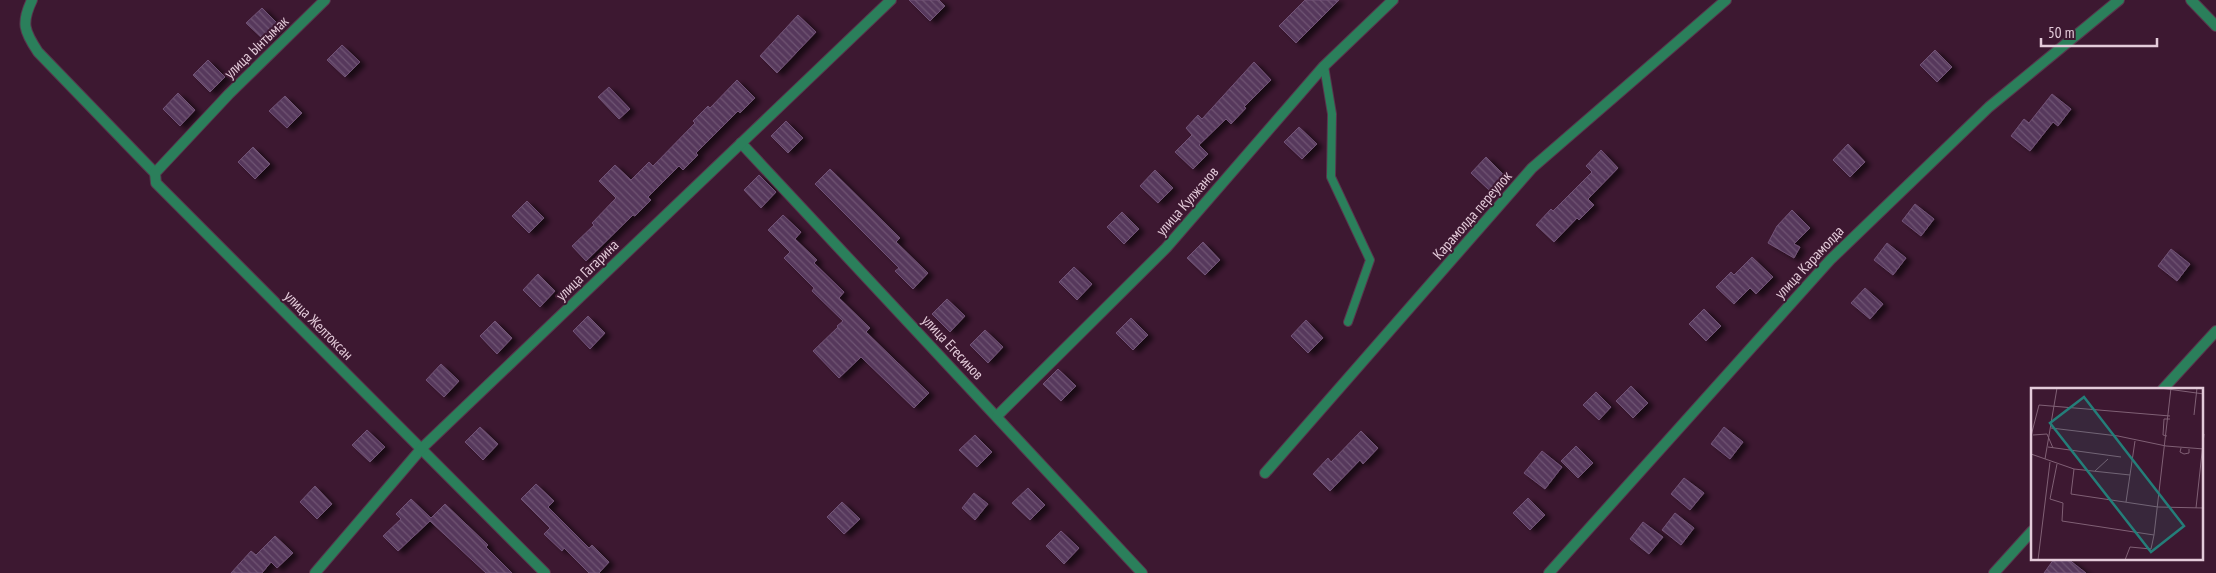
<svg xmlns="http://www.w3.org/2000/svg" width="2216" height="573" viewBox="0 0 2216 573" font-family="'PT Sans Narrow',sans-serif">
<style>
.building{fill:url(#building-back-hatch);stroke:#725377;filter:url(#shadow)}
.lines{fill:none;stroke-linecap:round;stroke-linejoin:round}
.service-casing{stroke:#58354c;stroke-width:10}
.minor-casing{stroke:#58354c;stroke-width:12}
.service{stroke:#2b7f5b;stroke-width:8}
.minor{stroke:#2b7f5b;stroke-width:10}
.labels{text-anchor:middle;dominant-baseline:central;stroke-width:4;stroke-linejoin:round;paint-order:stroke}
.street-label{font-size:15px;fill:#e4cbda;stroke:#3d1831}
.inset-road{fill:none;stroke:#806075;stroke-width:1}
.view{fill:#247e79;fill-opacity:0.15;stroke:#247e79;stroke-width:2.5}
.inset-edge{fill:none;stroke:#e4cbda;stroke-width:2.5}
</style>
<defs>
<pattern id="building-back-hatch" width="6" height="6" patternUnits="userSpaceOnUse" patternTransform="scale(1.25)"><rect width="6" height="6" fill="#57395c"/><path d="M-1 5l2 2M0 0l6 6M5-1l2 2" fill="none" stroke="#6f5473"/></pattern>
<filter id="shadow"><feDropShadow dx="5.5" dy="3" stdDeviation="2.5" flood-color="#0009"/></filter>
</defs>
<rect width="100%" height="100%" fill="#3d1831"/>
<!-- building -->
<g class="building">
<path d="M909 0H939L945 6 930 21Z"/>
<path d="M1305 0H1339L1296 43 1279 26Z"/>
<path d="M262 8 279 25 264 40 246 23Z"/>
<path d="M798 15 816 32 777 73 760 56Z"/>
<path d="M342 45 360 62 345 77 327 60Z"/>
<path d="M1935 50 1952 67 1937 82 1920 65Z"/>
<path d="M208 60 225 77 210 92 193 75Z"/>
<path d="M1254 62 1271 80 1244 107 1246 108 1231 124 1226 119 1199 145 1208 154 1193 169 1175 152 1192 135 1186 128 1198 115 1202 119Z"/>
<path d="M737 80 755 98 740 113 738 111 696 153 698 155 683 170 679 166 648 197 651 200 635 216 633 215 586 261 572 246 594 225 592 223 616 198 599 181 615 165 631 180 649 162 653 166 695 123 693 121 708 106 710 108Z"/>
<path d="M609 87 630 109 619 119 598 97Z"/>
<path d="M178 93 195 110 180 126 163 109Z"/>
<path d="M2052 94 2071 109 2058 126 2053 122 2030 151 2011 136 2024 119 2029 123Z"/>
<path d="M285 96 302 113 287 128 269 111Z"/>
<path d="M786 121 803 138 788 153 771 136Z"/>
<path d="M1299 127 1317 144 1302 159 1284 142Z"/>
<path d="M1848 144 1865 162 1850 177 1833 160Z"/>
<path d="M253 147 270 164 255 179 238 162Z"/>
<path d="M1601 150 1618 168 1588 199 1594 205 1579 220 1577 218 1554 242 1536 225 1551 209 1553 211 1592 172 1586 166Z"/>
<path d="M1486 157 1504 175 1489 190 1471 173Z"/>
<path d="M830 169 900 238 896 242 928 273 913 289 895 271 899 268 815 184Z"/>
<path d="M1155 170 1173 188 1158 203 1140 186Z"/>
<path d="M759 175 776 192 761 208 744 190Z"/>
<path d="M527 201 544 218 529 233 512 216Z"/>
<path d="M1915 204 1934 219 1921 236 1902 221Z"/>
<path d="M1792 210 1810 228 1794 244 1800 247 1794 258 1768 243 1777 226Z"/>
<path d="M1122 212 1139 229 1124 244 1107 227Z"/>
<path d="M783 215 801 232 795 239 817 260 814 263 844 292 839 298 870 328 866 332 929 393 914 408 861 357 839 378 813 351 838 327 837 326 843 321 812 291 814 288 784 258 790 252 768 230Z"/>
<path d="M1203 242 1220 260 1205 275 1187 258Z"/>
<path d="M1887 243 1906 258 1893 275 1874 260Z"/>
<path d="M2171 249 2190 264 2177 281 2158 266Z"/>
<path d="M1752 257 1773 277 1756 294 1750 288 1734 304 1716 287 1731 272 1734 275Z"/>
<path d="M1074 267 1092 284 1077 300 1059 282Z"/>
<path d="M538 274 555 291 540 307 523 290Z"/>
<path d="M1865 288 1883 304 1870 319 1851 303Z"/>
<path d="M947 299 965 316 950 332 932 314Z"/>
<path d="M1704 309 1721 326 1706 341 1689 324Z"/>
<path d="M588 316 605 333 590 349 573 331Z"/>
<path d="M1131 318 1148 335 1133 350 1116 333Z"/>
<path d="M1306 320 1323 338 1308 353 1291 336Z"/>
<path d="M495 321 512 338 497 354 480 336Z"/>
<path d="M985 330 1003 347 988 363 970 345Z"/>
<path d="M441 364 459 381 444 397 426 380Z"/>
<path d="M1058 369 1076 386 1061 401 1043 384Z"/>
<path d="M1631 386 1648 403 1633 418 1616 401Z"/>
<path d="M1596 392 1611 407 1599 420 1583 405Z"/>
<path d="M480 427 498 444 483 460 465 442Z"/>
<path d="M1724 427 1743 442 1730 459 1711 444Z"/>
<path d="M367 430 385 447 370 462 352 445Z"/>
<path d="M1361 431 1378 448 1363 464 1360 460 1330 491 1313 474 1328 458 1331 462Z"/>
<path d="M975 435 992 452 977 467 959 450Z"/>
<path d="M1576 446 1593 463 1578 478 1561 461Z"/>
<path d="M1542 451 1562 467 1545 489 1524 473Z"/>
<path d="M1684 478 1704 493 1690 510 1671 494Z"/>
<path d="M536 484 554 501 548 507 589 548 592 545 609 562 599 573H589L564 548 562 551 544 534 550 528 521 499Z"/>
<path d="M315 486 332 504 317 519 300 502Z"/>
<path d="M1028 488 1045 505 1030 520 1012 503Z"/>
<path d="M974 493 988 504 975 520 962 508Z"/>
<path d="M1528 498 1545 515 1530 530 1513 513Z"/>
<path d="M411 499 431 518 445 504 488 545 486 547 512 573H486L430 521 398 551 383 536 401 519 396 514Z"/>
<path d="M842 502 860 519 844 534 827 517Z"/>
<path d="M1675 513 1694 528 1681 545 1662 530Z"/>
<path d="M1643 522 1663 537 1649 554 1630 539Z"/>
<path d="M1061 531 1079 548 1064 564 1046 546Z"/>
<path d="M275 536 293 553 277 568 271 562 262 573H231L251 551 256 555Z"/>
<path d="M2054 559H2068L2086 573H2044Z"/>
</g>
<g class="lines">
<defs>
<path id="service" d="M1324 66 1332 114 1331 177 1370 260 1348 322"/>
<g id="minor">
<path d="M32 0C21 23 24 31 38 52L155 173"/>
<path d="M325 0 229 94 155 173 156 183 545 573"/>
<path d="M2191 0 2216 26"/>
<path d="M741 143 1142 573"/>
<path d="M2163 389 2216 331"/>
<path d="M997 416 1166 248 1324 66 1393 0"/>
<path d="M1265 473 1532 168 1726 0"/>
<path d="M315 573 422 448 891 0"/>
<path d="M1549 573 1830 260 1989 107 2119 0"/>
<path d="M1994 573 2032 531"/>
</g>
</defs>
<!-- service casing -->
<use href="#service" class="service-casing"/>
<!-- minor casing -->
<use href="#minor" class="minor-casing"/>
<!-- service -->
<use href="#service" class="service"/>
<!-- minor -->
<use href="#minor" class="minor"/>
</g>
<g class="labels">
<!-- street labels -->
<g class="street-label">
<text transform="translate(256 47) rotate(-44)">улица Ынтымак</text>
<text transform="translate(1187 201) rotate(-49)">улица Кулжанов</text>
<text transform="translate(1472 215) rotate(-49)">Карамолда переулок</text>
<text transform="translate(1809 262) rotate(-47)">улица Карамолда</text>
<text transform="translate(587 270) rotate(-44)">улица Гагарина</text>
<text transform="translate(319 325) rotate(45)">улица Желтоксан</text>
<text transform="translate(953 347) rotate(47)">улица Егесинов</text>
</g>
</g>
<!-- overview -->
<g transform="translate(2031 388)">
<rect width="172" height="172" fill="#3d1831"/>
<path class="inset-road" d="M129 0 173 6M163 27 166 0M20 40 87 48 135 58 173 61M2 47 16 46 22 60M0 48 8 17 139 28M136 48 132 47 133 31H139M17 59 90 69M150 60 149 64 153 66 158 65V61M0 66 43 81 99 87M14 71 26 0M26 76 19 111 32 115 31 133 123 147 140 0M43 81 40 106 127 119 173 120M64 83 77 71M95 114 104 53M165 120 173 46M7 172 19 74M94 172 99 159 120 161 123 147"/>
<path class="view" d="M53 9 153 138 120 164 19 35Z"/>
<rect width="172" height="172" class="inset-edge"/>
</g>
<!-- scale -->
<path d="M2041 38v8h116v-8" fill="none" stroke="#e4cbda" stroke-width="2.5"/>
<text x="2048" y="38" font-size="15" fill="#e4cbda" stroke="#3d1831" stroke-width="4" paint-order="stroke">50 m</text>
</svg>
